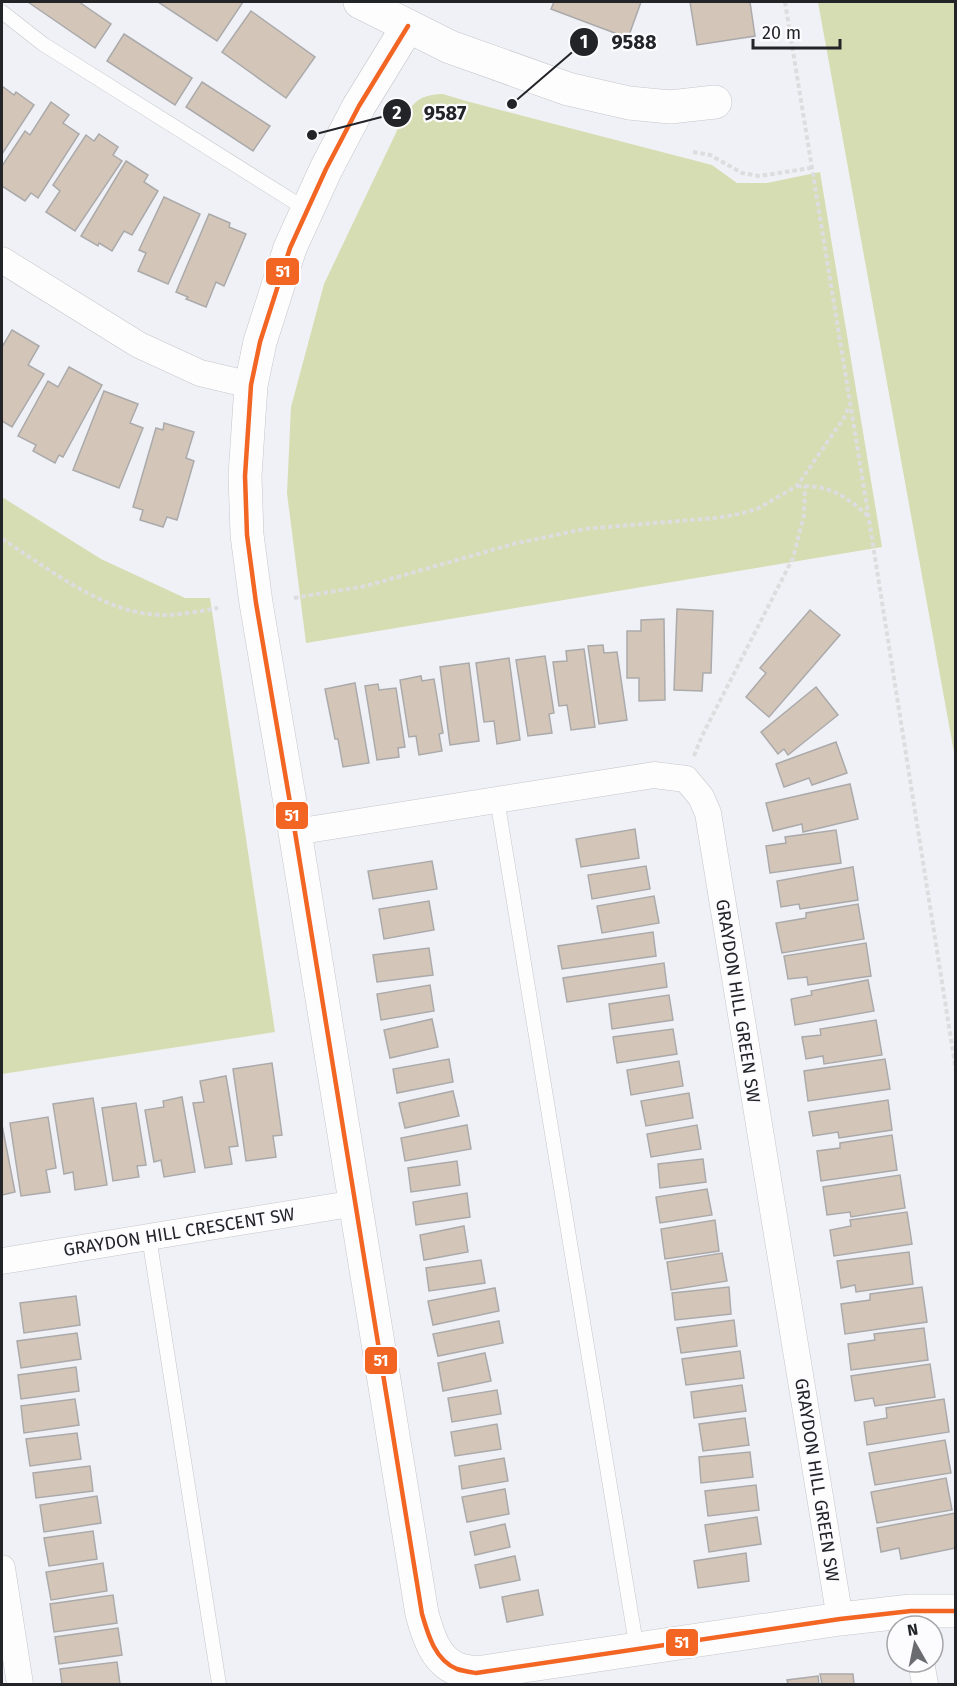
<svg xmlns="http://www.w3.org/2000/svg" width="957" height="1686" viewBox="0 0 957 1686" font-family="'Fira Sans',sans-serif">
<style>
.green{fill:#d7ddb2}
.building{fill:#d4c5b9;stroke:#abaaab;stroke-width:1.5}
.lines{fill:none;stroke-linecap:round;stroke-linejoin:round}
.lane-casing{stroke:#c5c6ca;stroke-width:15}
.street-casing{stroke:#c5c6ca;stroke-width:27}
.secondary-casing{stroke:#c5c6ca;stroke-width:34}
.path{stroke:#dddddf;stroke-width:4;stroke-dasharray:4.5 3;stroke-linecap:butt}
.lane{stroke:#fdfdfe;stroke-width:14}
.street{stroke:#fdfdfe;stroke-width:26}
.secondary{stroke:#fdfdfe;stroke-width:33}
.bus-1-casing{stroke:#fcfcff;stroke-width:9}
.bus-1{stroke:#f26522;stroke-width:4.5}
.labels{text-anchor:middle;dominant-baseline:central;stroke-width:4.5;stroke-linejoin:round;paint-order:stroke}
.street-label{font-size:18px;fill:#232428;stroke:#fcfcff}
.leader{fill:none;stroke:#232428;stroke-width:2}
.callout-dot{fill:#232428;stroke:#fcfcff;stroke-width:2}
.mark-label{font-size:18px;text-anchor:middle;font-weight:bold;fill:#fff}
.callout-label{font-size:20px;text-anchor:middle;font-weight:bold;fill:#232428;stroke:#fcfcff;stroke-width:4.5;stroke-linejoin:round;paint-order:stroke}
.line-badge{stroke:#fcfcff;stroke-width:2}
.badge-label{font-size:16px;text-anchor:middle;font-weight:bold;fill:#fff}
</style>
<rect width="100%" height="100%" fill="#f0f1f6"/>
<!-- green -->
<g class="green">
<path d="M818 2H955V758Z"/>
<path d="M443 94 466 101 712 165 737 183H767L820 172 882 547 306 643 287 493 291 407 324 284 403 118C416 100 420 95 443 94Z"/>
<path d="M2 497 101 559 185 598H210L275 1032 2 1074Z"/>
</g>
<!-- building -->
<g class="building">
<path d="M28 2H79L111 24 95 48Z"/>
<path d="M158 2H243L217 41Z"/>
<path d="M554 2H641L628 38 551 9Z"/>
<path d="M690 2H750L755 36 697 45Z"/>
<path d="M251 11 315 57 286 98 222 52Z"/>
<path d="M124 34 192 78 175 105 107 61Z"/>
<path d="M202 82 270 126 253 151 186 107Z"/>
<path d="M2 86 14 95 16 92 34 105 2 154Z"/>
<path d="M51 102 69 115 63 123 79 134 38 198 31 193 25 201 2 186V166L25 131 30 135Z"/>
<path d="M99 134 118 147 113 155 122 161 75 231 46 212 60 191 53 185 86 135 94 141Z"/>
<path d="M126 161 148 175 144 182 158 191 132 235 124 231 112 251 99 243 98 246 81 236Z"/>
<path d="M164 197 200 214 168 284 138 271 146 253 139 250Z"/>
<path d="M209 214 230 223 229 227 246 234 224 286 216 282 206 307 186 299 188 297 176 292Z"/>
<path d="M12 330 39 346 28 365 44 374 12 427 2 421V347Z"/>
<path d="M69 367 102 385 63 457 59 455 55 463 33 451 36 445 18 436 48 381 58 387Z"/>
<path d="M104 391 138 404 130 423 143 428 119 488 73 470Z"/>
<path d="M164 423 194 432 186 458 194 461 177 520 167 517 163 527 140 520 143 510 133 507 156 428 163 430Z"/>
<path d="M677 609 713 611 711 673H703L702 691 674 690Z"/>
<path d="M810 610 840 635 769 717 746 697 766 673 760 668Z"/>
<path d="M664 619 665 700 639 701V678H627V631H641V620Z"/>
<path d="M603 645 604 653 617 652 627 720 599 724 588 646Z"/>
<path d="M584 649 595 727 571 730 567 705 559 706 553 662 567 661 566 651Z"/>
<path d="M545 656 554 713 549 714 552 733 528 736 516 660Z"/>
<path d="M509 658 520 740 497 744 494 721 484 722 476 663Z"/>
<path d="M469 663 479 741 450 745 440 667Z"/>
<path d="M421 676 422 681 434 679 443 733 439 734 442 751 419 755 416 736 409 737 400 680Z"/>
<path d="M355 683 369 763 343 767 338 739H335L325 689Z"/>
<path d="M378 684 379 690 396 688 405 747 398 748 399 757 377 760 365 686Z"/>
<path d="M816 687 838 715 788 755 784 749 778 754 761 732Z"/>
<path d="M836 742 847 773 812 785 809 778 784 787 776 764Z"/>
<path d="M850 784 858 819 803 832 802 824 773 831 766 803Z"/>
<path d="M635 829 639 858 581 867 576 839Z"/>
<path d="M836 830 841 863 770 873 766 846 786 843 785 837Z"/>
<path d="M432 861 437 889 373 899 368 871Z"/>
<path d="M646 866 650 889 592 899 588 875Z"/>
<path d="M853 867 858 900 800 909 799 904 781 907 777 881Z"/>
<path d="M654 896 659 923 602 933 597 906Z"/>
<path d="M429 901 434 930 384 939 379 909Z"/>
<path d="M858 904 864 939 782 953 776 923 806 918V913Z"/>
<path d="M653 932 656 956 562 969 558 946Z"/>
<path d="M866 943 871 976 808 985 807 977 788 979 784 956Z"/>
<path d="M429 948 433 975 377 982 373 955Z"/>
<path d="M664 963 667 987 567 1002 563 978Z"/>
<path d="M868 980 874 1011 795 1025 791 999 812 995 811 991Z"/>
<path d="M430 985 434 1011 381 1020 377 994Z"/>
<path d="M669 995 673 1020 612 1029 609 1004Z"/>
<path d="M432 1019 438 1047 390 1058 384 1030Z"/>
<path d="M876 1020 882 1055 824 1064 823 1056 806 1059 802 1037 821 1035 820 1029Z"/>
<path d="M673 1029 677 1054 617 1063 613 1037Z"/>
<path d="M449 1059 453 1082 397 1093 393 1069Z"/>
<path d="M885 1059 890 1089 808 1101 804 1071Z"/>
<path d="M679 1061 683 1086 631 1095 627 1070Z"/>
<path d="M272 1063 282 1135 273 1136 276 1157 246 1161 233 1069Z"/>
<path d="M226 1076 238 1146 229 1147 232 1164 205 1168 193 1103 204 1102 200 1081Z"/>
<path d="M453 1091 459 1116 405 1128 399 1103Z"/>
<path d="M689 1093 693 1118 646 1126 641 1101Z"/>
<path d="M182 1097 195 1172 164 1177 161 1160 154 1162 145 1110 164 1107 163 1101Z"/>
<path d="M93 1098 107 1185 75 1190 73 1172 64 1174 53 1104Z"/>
<path d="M888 1100 892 1130 839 1138 838 1132 813 1136 809 1112Z"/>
<path d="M136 1103 146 1165 137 1166 139 1177 113 1181 102 1108Z"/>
<path d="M48 1117 56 1168 46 1170 50 1192 21 1196 10 1123Z"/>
<path d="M2 1125 15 1192 2 1195Z"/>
<path d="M467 1125 471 1149 405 1161 401 1138Z"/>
<path d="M697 1125 701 1149 651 1157 647 1134Z"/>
<path d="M892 1135 897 1170 821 1181 817 1151 840 1148V1143Z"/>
<path d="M703 1159 706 1182 660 1188 658 1164Z"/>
<path d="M457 1161 460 1185 411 1192 408 1168Z"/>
<path d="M900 1175 905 1208 851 1217 850 1212 827 1215 823 1187Z"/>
<path d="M707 1189 712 1215 660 1223 656 1197Z"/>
<path d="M467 1193 470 1217 416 1225 413 1202Z"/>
<path d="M907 1212 912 1244 834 1256 830 1230 851 1226 850 1220Z"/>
<path d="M715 1220 719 1251 665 1259 661 1229Z"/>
<path d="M464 1226 468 1252 424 1260 420 1235Z"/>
<path d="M909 1252 913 1284 856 1292 855 1285 841 1288 837 1261Z"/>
<path d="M722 1253 727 1281 671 1290 667 1262Z"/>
<path d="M481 1260 485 1283 429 1291 426 1268Z"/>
<path d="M729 1287 731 1314 675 1320 672 1293Z"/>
<path d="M922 1287 927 1322 845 1334 841 1304 870 1300V1294Z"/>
<path d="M495 1288 499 1311 433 1325 428 1301Z"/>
<path d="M76 1296 80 1325 24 1333 20 1303Z"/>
<path d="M734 1320 737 1346 681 1353 677 1328Z"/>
<path d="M499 1321 503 1343 438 1356 433 1334Z"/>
<path d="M924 1328 928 1360 851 1370 848 1344 875 1340 874 1334Z"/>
<path d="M77 1333 81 1359 21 1368 17 1341Z"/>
<path d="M740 1351 744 1378 686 1385 682 1359Z"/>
<path d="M485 1353 491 1381 443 1391 438 1363Z"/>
<path d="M930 1364 935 1397 875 1406 873 1398 855 1401 851 1376Z"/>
<path d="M76 1367 79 1391 21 1399 18 1375Z"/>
<path d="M742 1385 746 1411 694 1418 691 1392Z"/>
<path d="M497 1390 501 1414 452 1422 448 1398Z"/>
<path d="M75 1399 79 1425 24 1433 21 1406Z"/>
<path d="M944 1399 949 1432 867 1445 864 1422 887 1418 886 1408Z"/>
<path d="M745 1418 749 1445 703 1451 699 1424Z"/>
<path d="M497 1424 501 1449 455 1456 451 1432Z"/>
<path d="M77 1433 81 1459 30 1466 26 1439Z"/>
<path d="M945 1440 951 1473 875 1485 869 1453Z"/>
<path d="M750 1452 753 1477 701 1483 699 1457Z"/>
<path d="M504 1458 508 1481 462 1489 459 1466Z"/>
<path d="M90 1466 93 1491 36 1498 33 1473Z"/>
<path d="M946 1478 952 1510 877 1523 871 1492Z"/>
<path d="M756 1485 759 1510 708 1516 705 1491Z"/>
<path d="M505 1489 509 1514 467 1522 462 1497Z"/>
<path d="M97 1496 101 1523 44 1532 40 1505Z"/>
<path d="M956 1513V1548L901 1559 899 1548 881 1552 877 1528Z"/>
<path d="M757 1517 761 1544 709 1552 705 1525Z"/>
<path d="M505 1524 510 1547 475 1555 470 1532Z"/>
<path d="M93 1531 97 1559 49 1566 44 1538Z"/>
<path d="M746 1553 749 1581 698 1588 694 1561Z"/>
<path d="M515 1556 520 1580 480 1588 475 1565Z"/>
<path d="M103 1563 107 1591 51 1600 46 1572Z"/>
<path d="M538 1590 543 1615 507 1622 502 1597Z"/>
<path d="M113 1595 117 1623 54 1632 50 1604Z"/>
<path d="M118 1628 122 1655 59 1664 55 1637Z"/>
<path d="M117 1662 120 1684H62L60 1669Z"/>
<path d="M820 1674H853L854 1684H822Z"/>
<path d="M818 1676 819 1684H788L787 1680Z"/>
</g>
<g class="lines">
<defs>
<g id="lane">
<path d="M2 12 43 44 307 210"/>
<path d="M497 799 637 1650"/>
<path d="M149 1237 219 1684"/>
</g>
<g id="street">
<path d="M2 260 139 345 200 373 251 385"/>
<path d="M295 832 654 775 686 779 701 797 708 813 840 1619"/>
<path d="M2 1261 356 1203"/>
<path d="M2 1568 20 1684"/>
<path d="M921 1662 925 1684"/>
</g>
<g id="secondary">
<path d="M360 2 450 47 568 89 629 103 670 107 715 102"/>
<path d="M408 26 359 106 326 169 290 248 260 342 251 385 245 476 247 535 256 603 295 832 422 1614C428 1635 435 1660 457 1669 463 1671 470 1672 476 1673L840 1619 911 1611H956"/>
</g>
</defs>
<!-- lane casing -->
<use href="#lane" class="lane-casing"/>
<!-- street casing -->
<use href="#street" class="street-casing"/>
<!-- secondary casing -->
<use href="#secondary" class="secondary-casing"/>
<!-- path -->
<g class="path">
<path d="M785 2 867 507 956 1071"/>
<path d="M693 152 710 155 742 173 759 176 811 168"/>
<path d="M797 486C829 485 845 495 868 516"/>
<path d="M2 539C45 566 97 608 149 614 172 617 196 612 218 608"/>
<path d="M294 598 366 586 513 544 584 529 715 518 740 514 759 508 797 486 846 415 848 406"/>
<path d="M694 756 702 736 793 558 804 515 805 486"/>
</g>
<!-- lane -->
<use href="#lane" class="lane"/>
<!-- street -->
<use href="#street" class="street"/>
<!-- secondary -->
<use href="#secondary" class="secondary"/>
<defs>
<path id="bus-1" d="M408 26 359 106 326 169 290 248 260 342 251 385 245 476 247 535 256 603 295 832 422 1614C428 1635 435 1660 457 1669 463 1671 470 1672 476 1673L840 1619 911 1611H956"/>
</defs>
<!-- bus-1 casing -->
<use href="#bus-1" class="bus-1-casing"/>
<!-- bus-1 -->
<use href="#bus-1" class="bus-1"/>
</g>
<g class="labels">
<!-- street labels -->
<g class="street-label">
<text transform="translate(738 1001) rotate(81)">GRAYDON HILL GREEN SW</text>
<text transform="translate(179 1232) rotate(-9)">GRAYDON HILL CRESCENT SW</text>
<text transform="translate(817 1480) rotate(81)">GRAYDON HILL GREEN SW</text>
</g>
</g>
<!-- callouts -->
<path class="leader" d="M512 104L584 42M312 135L397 113"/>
<g class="callout-dot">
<circle cx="512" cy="104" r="6"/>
<circle cx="312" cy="135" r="6"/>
<circle cx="584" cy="42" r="15"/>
<circle cx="397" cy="113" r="15"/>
</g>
<g class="mark-label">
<text x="584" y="48">1</text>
<text x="397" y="119">2</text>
</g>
<g class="callout-label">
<text x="634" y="49">9588</text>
<text x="445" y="120">9587</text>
</g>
<g class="line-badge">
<rect x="265" y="257" width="35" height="29" rx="6" fill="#f26522"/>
<rect x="275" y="801" width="34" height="29" rx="6" fill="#f26522"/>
<rect x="364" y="1346" width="34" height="29" rx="6" fill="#f26522"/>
<rect x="665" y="1628" width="34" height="29" rx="6" fill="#f26522"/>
</g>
<g class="badge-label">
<text x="283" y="277">51</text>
<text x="292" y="821">51</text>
<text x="381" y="1366">51</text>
<text x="682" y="1648">51</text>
</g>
<!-- border -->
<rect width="957" height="1686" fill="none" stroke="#232428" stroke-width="6"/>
<!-- north arrow -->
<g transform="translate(915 1644) rotate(351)"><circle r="28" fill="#fcfcff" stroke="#a5a6a9" stroke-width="1.5"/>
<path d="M0-4.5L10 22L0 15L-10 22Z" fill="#6b6c70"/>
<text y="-9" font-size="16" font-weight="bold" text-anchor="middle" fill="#232428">N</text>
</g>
<!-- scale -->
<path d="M753 39v9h87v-9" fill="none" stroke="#232428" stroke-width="3"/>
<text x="762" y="39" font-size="18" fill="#232428" stroke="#fcfcff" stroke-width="4.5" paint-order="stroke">20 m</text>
</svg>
